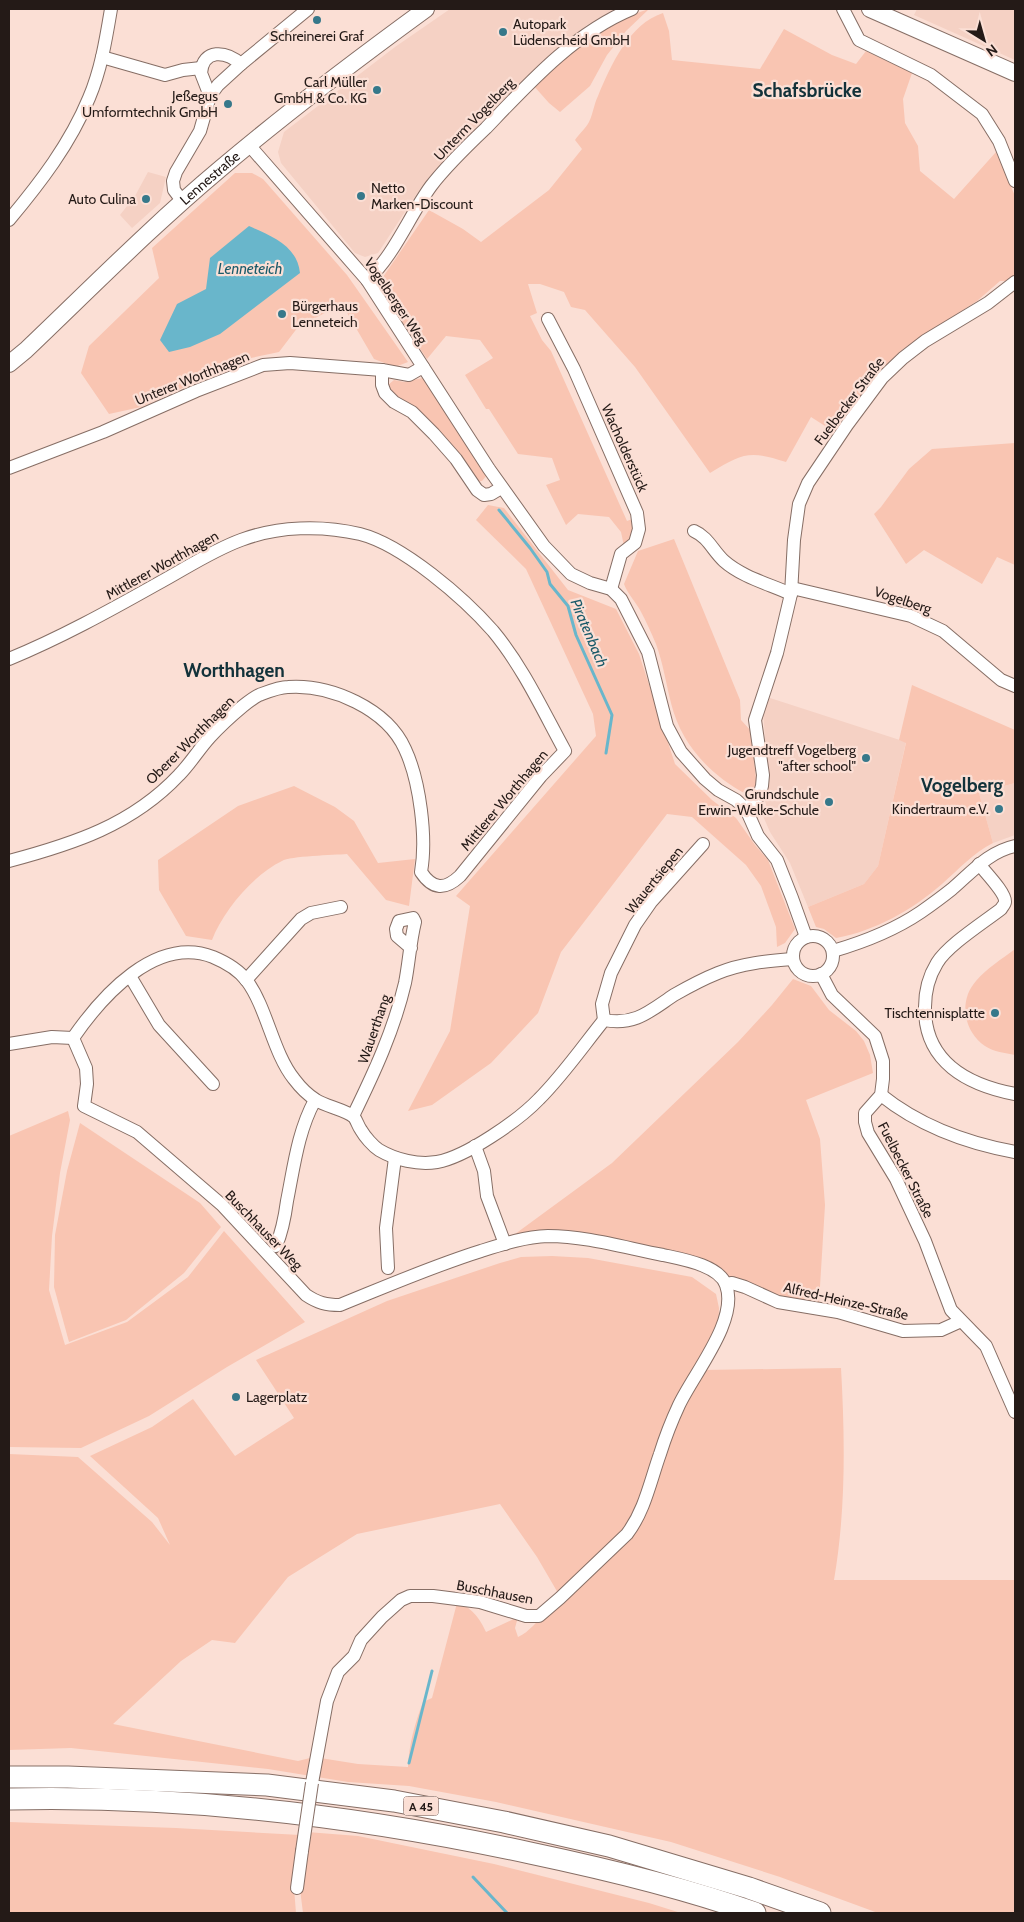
<svg xmlns="http://www.w3.org/2000/svg" width="1024" height="1922" viewBox="0 0 1024 1922" font-family="Cabin,sans-serif">
<style>
.built{fill:#f5d1c4}
.green{fill:#f9c5b2}
.water{fill:#69b6cb}
.lines{fill:none;stroke-linecap:round;stroke-linejoin:round}
.stream{stroke:#69b6cb;stroke-width:3}
.minor-casing{stroke:#866e65;stroke-width:14}
.secondary-casing{stroke:#866e65;stroke-width:18}
.motorway-casing{stroke:#866e65;stroke-width:23}
.minor{stroke:#fff;stroke-width:12}
.secondary{stroke:#fff;stroke-width:16}
.motorway{stroke:#fff;stroke-width:21}
.minor-bridge-casing{stroke:#866e65;stroke-width:14;stroke-linecap:butt}
.minor-bridge{stroke:#fff;stroke-width:12}
.poi-dot{fill:#36788a;stroke:#fbdfd5;stroke-width:2}
.labels{text-anchor:middle;dominant-baseline:central;stroke-width:4.5;stroke-linejoin:round;paint-order:stroke}
.shield{fill:#fbdfd5;stroke:#645550;stroke-width:1}
.shield-label{font-size:12px;font-weight:bold;fill:#241a17}
.poi-label{font-size:14px;fill:#241a17;stroke:#fbdfd5;text-anchor:end}
.street-label{font-size:14px;fill:#241a17;stroke:#fbdfd5}
.water-label{font-size:15px;font-style:italic;fill:#1a5a69;stroke:#fbdfd5}
.district-label{font-size:19px;font-weight:bold;fill:#12323a;stroke:#fbdfd5}
</style>
<rect width="100%" height="100%" fill="#fbdfd5"/>
<!-- built -->
<g class="built">
<path d="M450 9H616L587 25 527 76 456 147 420 189 378 253 365 257 355 253 281 163 278 152 284 132 395 47Z"/>
<path d="M917 9H1015V60L914 15Z"/>
<path d="M148 172 166 177 160 203 132 228 120 215 135 196Z"/>
<path d="M767 697 906 742 878 866 864 884 808 907 790 863 770 832 763 816 766 810V804L764 798 768 779 763 711Z"/>
<path d="M1015 783V835L993 843 979 793Z"/>
</g>
<!-- green -->
<g class="green">
<path d="M649 9 626 31 607 55 590 86 560 112 549 103 533 85C568 55 604 22 649 9Z"/>
<path d="M663 13 669 31 672 60 760 69 784 29 832 55 856 64 866 51 912 73 903 99 905 123 918 146 920 171 954 199 996 152 1015 196V274L1010 281H1000L977 301 903 349 879 377 836 433 811 417 786 462C749 450 743 453 710 473L635 367 585 310 571 307 564 292 540 284H528L537 313 530 316 542 340 551 351 627 521 635 518 633 538 624 546 621 532 609 517 578 514 566 525 546 485 560 480 552 458 518 454 489 409H486L465 375 493 358 480 340 446 336 427 359 385 296 383 277 429 210 463 229 481 242 549 190 582 149 575 140C579 134 586 128 589 122 593 114 594 104 598 96 611 65 629 24 663 13Z"/>
<path d="M235 173H252L263 179 347 275 408 362 395 367 374 359 342 304 298 327 279 352 246 359 141 407 109 414 81 373 89 346 159 278 152 248Z"/>
<path d="M422 378 432 384 487 475 482 481 475 482 395 398 388 385 394 380 404 382Z"/>
<path d="M1015 443V565L997 557 982 584 924 550 906 564 874 514 881 507 909 469 932 449Z"/>
<path d="M488 505 504 508 568 590 616 609 639 654 675 764 712 800 736 818 755 845 768 860 795 929 785 943 777 947 776 927 761 886 746 865 692 817 667 814 561 952 538 1013 491 1063 432 1105 408 1111 450 1031 470 906 456 896 596 736 593 714 526 569 476 520Z"/>
<path d="M674 539 740 700 741 720 751 731 752 739 756 780 754 791 751 794H746C710 775 681 744 671 703 666 683 663 663 656 644 651 632 646 621 640 610 635 601 627 593 624 584L638 551Z"/>
<path d="M912 685 1015 730V783L979 793 993 843C973 853 959 869 942 884 912 910 875 931 836 938L824 929 816 927 808 907 864 884 878 866 906 743 899 740Z"/>
<path d="M294 786 335 807 354 821 378 863 415 859 409 906 386 900 347 854C334 855 290 856 282 861 253 875 223 911 212 940L186 936 159 890 158 860 238 806Z"/>
<path d="M1015 949V1055C1005 1053 994 1052 985 1046 964 1032 958 1001 976 981 987 968 1002 959 1015 949Z"/>
<path d="M793 979 811 986 829 1010 856 1031 864 1041 870 1055 873 1073 806 1100 820 1139 825 1205 819 1303 790 1298V1299L765 1292 739 1278 728 1277 675 1252 511 1237 612 1163 738 1042 772 1005Z"/>
<path d="M68 1111 70 1120 60 1173 52 1236 49 1290 65 1345 127 1322 188 1277 224 1231 305 1322 227 1367 149 1416 81 1448 9 1447V1136Z"/>
<path d="M80 1123 200 1203 221 1227 184 1273 126 1320 69 1342 54 1287 55 1235 67 1171Z"/>
<path d="M552 1256 588 1258 692 1277 716 1294 719 1308 718 1331 676 1402 656 1452 641 1502 633 1520 623 1532 558 1593 537 1557 500 1504 357 1534 288 1577 235 1643 212 1640 181 1661 113 1724 298 1761 314 1757 358 1764 408 1767C409 1744 415 1723 423 1702L432 1698 457 1603C470 1605 481 1620 486 1632L518 1617 515 1628 518 1637C530 1632 536 1620 548 1614L629 1537C649 1512 653 1482 664 1453 674 1424 688 1397 703 1370L841 1368C845 1439 846 1510 834 1580H1015V1913H878L780 1877 671 1842 496 1802 409 1786 348 1782 268 1769 71 1748 9 1750V1454L78 1457 152 1522 170 1545 158 1518 90 1456 152 1427 193 1399 235 1456 294 1418 256 1360 387 1301 500 1263 521 1257Z"/>
<path d="M9 1822 176 1828 300 1835 294 1888 296 1913H9Z"/>
<path d="M307 1832 358 1836 494 1864 649 1903 681 1913H303L300 1889Z"/>
</g>
<!-- water -->
<path class="water" d="M249 226C271 236 297 245 300 273L220 334 190 347 169 352 160 340 177 304 206 289 210 258Z"/>
<g class="lines">
<!-- stream -->
<g class="stream">
<path d="M499 510 530 548 547 572 550 584 568 606 576 635 612 715 606 753"/>
<path d="M409 1763 432 1671"/>
<path d="M473 1877 507 1913"/>
</g>
<defs>
<g id="minor">
<path d="M843 9 859 40 931 75 982 114 999 141 1015 181"/>
<path d="M102 57 165 75 183 70 201 68"/>
<path d="M210 96 201 73C203 48 226 51 241 64"/>
<path d="M249 145 367 280 489 469 544 546 571 574 590 583 611 589 621 599 648 652 667 726 681 752 705 779 718 790 736 800 746 809 758 836 777 860 792 898 806 937"/>
<path d="M183 202 174 190 173 181 176 172 200 131 210 96 218 85 241 64 308 9"/>
<path d="M9 220C40 183 70 144 89 98 101 70 106 39 111 9"/>
<path d="M367 280C394 256 409 216 431 186 447 165 467 146 486 128 529 83 574 33 632 9"/>
<path d="M548 319 574 369 637 513 639 529 635 543 621 554 611 589"/>
<path d="M382 370V385L385 393 394 402 412 412 434 434 456 459 477 490 484 495 491 494 501 488"/>
<path d="M9 468 103 432 196 391 263 365 290 363 382 370 409 375 423 367"/>
<path d="M694 531C708 537 713 551 724 561 742 577 769 584 791 594"/>
<path d="M792 588 911 616 943 631 1001 680 1015 686"/>
<path d="M9 659C60 638 109 611 157 584 185 569 211 551 241 540 278 526 322 525 360 534 403 545 464 598 493 631 523 667 543 711 565 751L541 776 460 876C445 890 433 890 421 872 427 838 420 781 405 749 387 709 331 684 288 687 279 687 267 692 259 695 253 698 248 702 243 706 231 716 220 726 210 737 199 749 190 764 179 775 132 825 73 844 9 861"/>
<path d="M746 809 759 796 762 786 763 775 755 720 777 653 791 594 794 540 799 504 808 483 847 425 882 378 903 358 925 341 988 303 1015 282"/>
<path d="M979 864C985 872 1006 893 1005 902 1005 904 1002 907 1001 909 983 923 948 945 937 963 929 976 925 993 925 1007 924 1062 968 1085 1015 1094"/>
<circle cx="813" cy="956" r="20"/>
<path d="M833 951C864 942 893 931 921 912 931 905 942 897 952 889 972 872 988 852 1015 846"/>
<path d="M821 974 832 995 875 1036 883 1061V1079L881 1095 865 1113V1122L868 1133 896 1179 925 1241 951 1310 986 1346 1015 1412"/>
<path d="M130 976 159 1025 213 1084"/>
<path d="M246 980 301 919 311 913 341 907"/>
<path d="M604 1020 602 1004 611 973 635 925 651 902 703 844"/>
<path d="M73 1038 86 1068 87 1084 84 1106 137 1132 222 1205 306 1295C318 1303 326 1305 340 1305 387 1286 433 1266 481 1251 503 1244 524 1237 548 1236 586 1236 626 1248 663 1255 681 1259 719 1265 726 1285 739 1320 694 1373 679 1405 672 1420 665 1438 660 1454 650 1482 645 1510 627 1534L560 1598 539 1616H526L480 1602 433 1596H410L401 1600 382 1617 361 1640 354 1656 338 1672 327 1701 312 1783"/>
<path d="M73 1038C102 996 156 935 213 957 225 962 239 970 247 981 267 1008 273 1053 294 1079 300 1087 308 1095 316 1100 325 1106 346 1110 354 1117 357 1121 358 1126 361 1130 365 1137 373 1146 379 1150 396 1160 418 1165 437 1162 466 1157 519 1120 539 1099 563 1075 583 1046 604 1020 635 1026 650 1011 674 995 688 987 703 979 718 973 742 963 768 961 793 959"/>
<path d="M9 1044 52 1037 73 1038"/>
<path d="M881 1095C921 1127 966 1143 1015 1152"/>
<path d="M353 1116C374 1073 394 1030 405 983 409 963 410 942 415 922L413 918 399 921 396 929 397 936 411 948"/>
<path d="M475 1146 484 1171 487 1196 505 1244"/>
<path d="M276 1246C282 1232 285 1216 287 1201 294 1166 298 1131 315 1100"/>
<path d="M388 1268 386 1228 395 1158"/>
<path d="M726 1284 732 1283 745 1287 778 1302 838 1312 903 1331 941 1330 961 1321"/>
<path d="M297 1888 302 1851"/>
</g>
<g id="secondary">
<path d="M870 9 1015 73"/>
<path id="s1" d="M9 364 26 350C90 289 152 226 220 169 286 113 356 60 426 9"/>
</g>
<g id="motorway">
<path d="M9 1777H68L267 1785 394 1801 504 1822 609 1846 749 1888 820 1913"/>
<path d="M9 1799C184 1795 359 1816 530 1853 606 1869 682 1887 755 1913"/>
</g>
</defs>
<!-- minor casing -->
<use href="#minor" class="minor-casing"/>
<!-- secondary casing -->
<use href="#secondary" class="secondary-casing"/>
<!-- motorway casing -->
<use href="#motorway" class="motorway-casing"/>
<!-- minor -->
<use href="#minor" class="minor"/>
<!-- secondary -->
<use href="#secondary" class="secondary"/>
<!-- motorway -->
<use href="#motorway" class="motorway"/>
<defs>
<path id="minor-bridge" d="M302 1851 312 1783"/>
</defs>
<!-- minor-bridge casing -->
<use href="#minor-bridge" class="minor-bridge-casing"/>
<!-- minor-bridge -->
<use href="#minor-bridge" class="minor-bridge"/>
</g>
<!-- markers -->
<g class="poi-dot">
<circle cx="317" cy="20" r="5"/>
<circle cx="503" cy="32" r="5"/>
<circle cx="377" cy="90" r="5"/>
<circle cx="228" cy="104" r="5"/>
<circle cx="361" cy="196" r="5"/>
<circle cx="146" cy="199" r="5"/>
<circle cx="282" cy="314" r="5"/>
<circle cx="866" cy="758" r="5"/>
<circle cx="829" cy="802" r="5"/>
<circle cx="999" cy="809" r="5"/>
<circle cx="995" cy="1013" r="5"/>
<circle cx="236" cy="1397" r="5"/>
</g>
<g class="labels">
<!-- shield labels -->
<rect class="shield" x="403.5" y="1796.5" width="35" height="19" rx="4"/>
<g class="shield-label">
<text x="421" y="1806">A 45</text>
</g>
<!-- poi labels -->
<g class="poi-label">
<text x="513" y="24" text-anchor="start">Autopark<tspan x="513" dy="16">Lüdenscheid GmbH</tspan></text>
<text x="317" y="36" text-anchor="middle">Schreinerei Graf</text>
<text x="367" y="82">Carl Müller<tspan x="367" dy="16">GmbH &amp; Co. KG</tspan></text>
<text x="218" y="96">Jeßegus<tspan x="218" dy="16">Umformtechnik GmbH</tspan></text>
<text x="371" y="188" text-anchor="start">Netto<tspan x="371" dy="16">Marken-Discount</tspan></text>
<text x="136" y="199">Auto Culina</text>
<text x="292" y="306" text-anchor="start">Bürgerhaus<tspan x="292" dy="16">Lenneteich</tspan></text>
<text x="856" y="750">Jugendtreff Vogelberg<tspan x="856" dy="16">"after school"</tspan></text>
<text x="819" y="794">Grundschule<tspan x="819" dy="16">Erwin-Welke-Schule</tspan></text>
<text x="989" y="809">Kindertraum e.V.</text>
<text x="985" y="1013">Tischtennisplatte</text>
<text x="246" y="1397" text-anchor="start">Lagerplatz</text>
</g>
<!-- street labels -->
<g class="street-label">
<text transform="translate(474 119) rotate(-46)">Unterm Vogelberg</text>
<text stroke="none"><textPath href="#s1" startOffset="274">Lennestraße</textPath></text>
<text transform="translate(396 301) rotate(56)">Vogelberger Weg</text>
<text transform="translate(192 378) rotate(-22)">Unterer Worthhagen</text>
<text transform="translate(849 401) rotate(-53)">Fuelbecker Straße</text>
<text transform="translate(625 448) rotate(66)">Wacholderstück</text>
<text transform="translate(162 565) rotate(-29)">Mittlerer Worthhagen</text>
<text transform="translate(903 600) rotate(18)">Vogelberg</text>
<text transform="translate(190 740) rotate(-45)">Oberer Worthhagen</text>
<text transform="translate(504 800) rotate(-50)">Mittlerer Worthhagen</text>
<text transform="translate(654 880) rotate(-51)">Wauertsiepen</text>
<text transform="translate(374 1029) rotate(-71)">Wauerthang</text>
<text transform="translate(906 1170) rotate(63)">Fuelbecker Straße</text>
<text transform="translate(264 1230) rotate(46)">Buschhauser Weg</text>
<text transform="translate(846 1301) rotate(13)">Alfred-Heinze-Straße</text>
<text transform="translate(495 1592) rotate(11)">Buschhausen</text>
</g>
<!-- water labels -->
<g class="water-label">
<text x="250" y="269">Lenneteich</text>
<text transform="translate(589 633) rotate(67)">Piratenbach</text>
</g>
<!-- district labels -->
<g class="district-label">
<text x="807" y="90">Schafsbrücke</text>
<text x="234" y="670">Worthhagen</text>
<text x="962" y="785">Vogelberg</text>
</g>
</g>
<!-- border -->
<rect width="1024" height="1922" fill="none" stroke="#241a17" stroke-width="20"/>
<!-- north arrow -->
<g transform="translate(984 40) rotate(143)" stroke="#fbdfd5" stroke-width="4" paint-order="stroke">
<path d="M0-4L9 19L0 12L-9 19Z" fill="#241a17"/>
<text y="-8" font-size="14" font-weight="bold" text-anchor="middle" fill="#241a17">N</text>
</g>
</svg>
